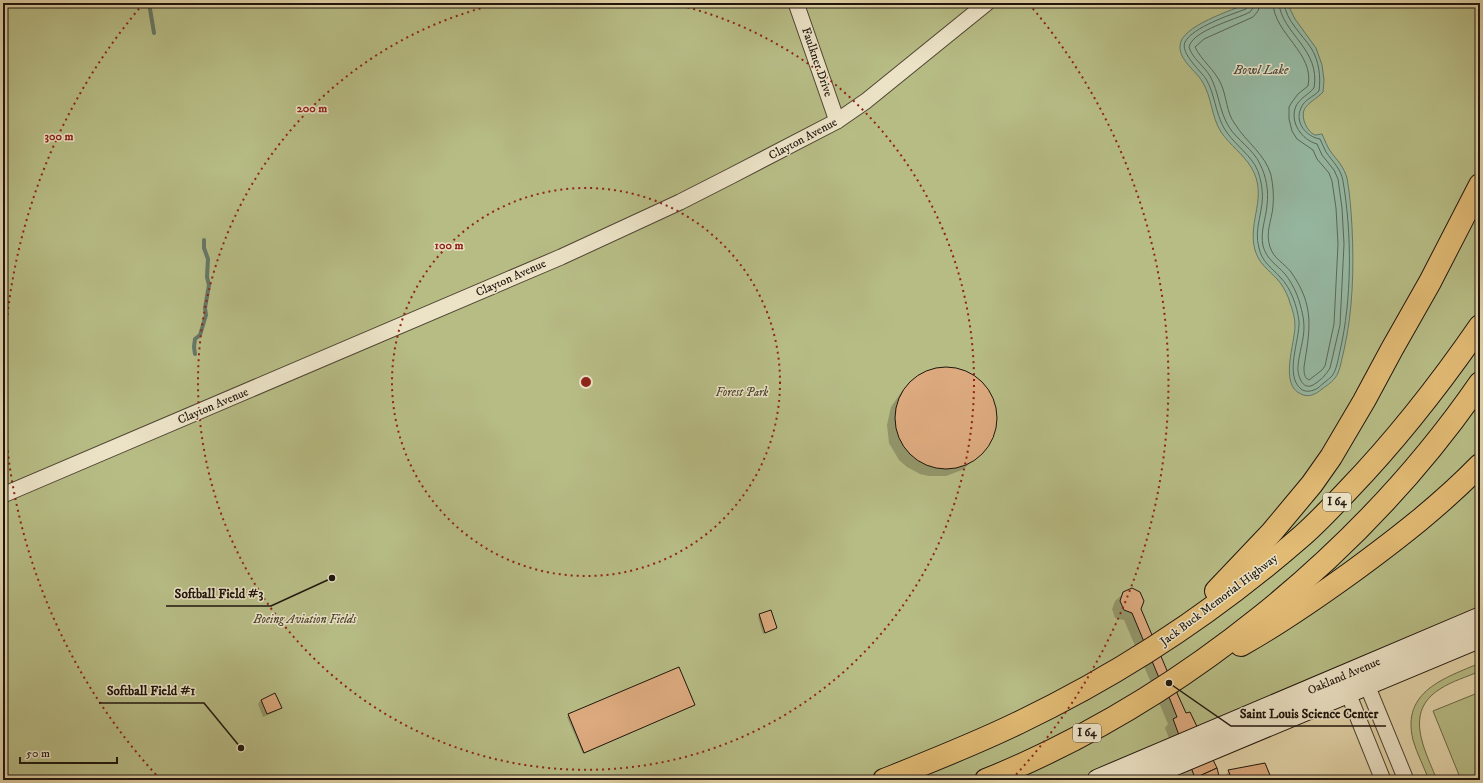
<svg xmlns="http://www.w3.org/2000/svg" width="1483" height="783" viewBox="0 0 1483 783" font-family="'IM FELL DW Pica',serif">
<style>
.green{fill:#b7bc85;stroke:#6a6848}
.water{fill:#96b9a3;stroke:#667767}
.shadow{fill:#0003}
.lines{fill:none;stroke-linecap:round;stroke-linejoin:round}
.shore{stroke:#5a6758;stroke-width:1}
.stream{stroke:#667767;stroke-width:4}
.building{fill:#dcaa7e;stroke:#1e150c}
.street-casing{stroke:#4f4533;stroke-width:17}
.secondary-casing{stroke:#1e150c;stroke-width:23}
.highway-casing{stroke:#1e150c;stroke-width:24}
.street{stroke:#ece3c7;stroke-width:15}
.secondary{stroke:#ece3c7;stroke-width:21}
.highway{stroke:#e1ba74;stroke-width:22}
.ring{fill:none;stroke:#8f2418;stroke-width:2;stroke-dasharray:2 4}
.labels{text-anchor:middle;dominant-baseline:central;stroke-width:3;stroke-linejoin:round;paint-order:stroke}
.shield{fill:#ece3c7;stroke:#5c5344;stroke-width:1}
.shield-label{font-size:11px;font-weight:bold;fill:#1e150c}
.street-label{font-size:12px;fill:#1e150c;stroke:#ece3c7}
.park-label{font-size:12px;font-style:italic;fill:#4c4730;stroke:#ece3c7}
.water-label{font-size:13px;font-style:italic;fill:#484e41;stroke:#ece3c7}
.centre{fill:#8f2418;stroke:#ece3c7;stroke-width:2}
.ring-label{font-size:12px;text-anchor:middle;font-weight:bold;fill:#8f2418;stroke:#ece3c7;stroke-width:3;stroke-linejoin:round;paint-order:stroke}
.leader{fill:none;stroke:#1e150c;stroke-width:1.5}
.callout-dot{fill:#1e150c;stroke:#ece3c7;stroke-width:1.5}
.callout-label{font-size:13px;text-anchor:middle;font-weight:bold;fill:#1e150c;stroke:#ece3c7;stroke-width:3;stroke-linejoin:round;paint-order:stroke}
</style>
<rect width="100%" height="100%" fill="#e2d4a9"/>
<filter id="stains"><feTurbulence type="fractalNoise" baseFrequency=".005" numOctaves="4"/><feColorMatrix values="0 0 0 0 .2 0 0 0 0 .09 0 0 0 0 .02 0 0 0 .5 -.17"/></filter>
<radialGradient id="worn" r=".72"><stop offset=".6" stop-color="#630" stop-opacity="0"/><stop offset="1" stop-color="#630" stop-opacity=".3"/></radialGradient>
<!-- green -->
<g class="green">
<path d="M3 3H1480V611L1080 780H3Z"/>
<path d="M1480 663V671C1467 677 1452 681 1440 689 1403 712 1425 750 1437 780H1429C1424 767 1417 754 1413 740 1401 691 1445 678 1480 663Z"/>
<path d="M1480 692V780H1461L1433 711Z"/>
</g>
<!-- water -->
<path class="water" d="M1249 3H1287L1295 19 1316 48 1322 65 1324 80 1323 92C1318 98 1307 103 1304 110 1301 118 1307 132 1315 135 1318 135 1320 134 1322 134 1325 140 1327 147 1331 152 1337 160 1344 167 1347 178 1350 194 1351 211 1352 227 1354 268 1353 310 1344 350 1342 357 1341 366 1338 373 1335 380 1329 384 1322 389 1316 394 1309 398 1301 394 1279 385 1295 343 1295 326 1295 318 1293 311 1290 303 1288 295 1283 286 1278 280 1268 269 1259 264 1255 250 1247 221 1269 196 1251 167 1243 154 1230 145 1221 132 1211 116 1212 97 1202 81 1196 71 1179 60 1180 46 1180 26 1233 10 1249 3Z"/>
<!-- shadow -->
<g class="shadow">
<path d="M944 368 963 371 979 381 990 395 993 402 996 419 992 436 984 451 975 459 962 470 946 476H929L920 474 907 467 899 460 889 443 887 425 891 407 902 391 910 383 926 372Z"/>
<path d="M1124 593 1140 609 1176 693 1219 780H1185L1165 728 1168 724 1160 705 1155 703V692L1124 620 1115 618 1112 609 1115 601Z"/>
<path d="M770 611 776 628 763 634 758 617Z"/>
<path d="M261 700 280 707 277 711 263 717 258 704Z"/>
<path d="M694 705 583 754 567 717 569 715Z"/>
<path d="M1229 771 1271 780H1221Z"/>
</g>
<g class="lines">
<!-- shore -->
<g class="shore">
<path d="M1249 3 1248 6 1246 9C1230 15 1193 27 1185 42 1180 53 1200 70 1206 79 1215 94 1215 112 1224 128 1232 142 1246 151 1255 165 1259 172 1261 181 1262 189 1265 209 1253 228 1259 248 1262 262 1271 267 1280 277 1291 288 1297 306 1299 321 1300 340 1284 375 1301 389 1306 393 1313 391 1318 388 1322 384 1328 380 1332 376 1337 369 1338 359 1340 351 1352 299 1352 234 1343 181 1341 169 1333 162 1326 152 1324 148 1322 143 1320 139 1307 137 1294 123 1301 108 1304 100 1313 97 1319 91 1321 77 1319 60 1311 48 1302 34 1286 21 1284 3"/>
<path d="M1254 3 1253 8 1250 12C1235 20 1193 30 1189 47 1192 58 1204 66 1210 76 1219 92 1219 111 1229 127 1237 140 1253 149 1260 164 1266 176 1269 191 1267 205 1266 219 1260 231 1263 246 1267 260 1276 264 1285 274 1292 283 1297 293 1300 304 1302 311 1304 319 1304 327 1304 340 1299 353 1298 366 1297 374 1302 391 1313 385 1320 381 1326 375 1330 368L1340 325 1344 244 1342 208 1338 179 1334 170 1322 155 1317 144C1302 140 1289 122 1296 106 1300 98 1308 95 1314 88 1321 49 1281 33 1279 3"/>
<path d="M1260 3 1258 11 1253 17 1204 39 1195 47C1201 60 1215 70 1221 84 1227 97 1226 112 1235 124 1246 142 1265 154 1271 175 1273 185 1274 196 1273 206 1272 220 1265 232 1270 247 1274 259 1284 263 1291 272 1315 306 1310 329 1304 367 1304 372 1304 378 1309 380L1322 370 1325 366 1334 324 1338 244 1336 208 1332 181 1329 173 1317 159 1313 150 1297 139 1292 131 1289 119V107L1292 102 1298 94 1308 86C1315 53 1274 34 1273 3"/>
</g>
<!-- stream -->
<g class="stream">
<path d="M149 3 154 33"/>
<path d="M195 354 194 347 195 339 200 335 206 315 205 308 209 285 207 277 208 259 204 248V240"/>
</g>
</g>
<!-- building -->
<g class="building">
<circle cx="946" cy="418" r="51"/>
<path d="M1132 588 1140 592 1144 601 1141 609 1171 680 1178 688 1177 693 1186 713 1190 712 1217 768 1195 778 1173 719 1177 717 1169 697H1167L1132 613 1124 610 1120 601 1123 592Z"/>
<path d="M771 610 777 628 765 633 759 614Z"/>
<path d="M679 667 695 705 584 753 568 714Z"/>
<path d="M275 693 282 708 267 714 261 700Z"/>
<path d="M1265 763 1272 780H1220L1231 777 1228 770Z"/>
<path d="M1217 768 1220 780H1195V778Z"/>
</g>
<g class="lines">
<defs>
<g id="street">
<path d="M796 3 837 121"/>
<path d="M3 495 561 257 680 202 731 176 837 121 866 101 987 3"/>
<path d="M1383 780 1348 693V681L1351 673C1358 676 1363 679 1367 685L1406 780"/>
</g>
<g id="secondary">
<path d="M1098 780 1480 618"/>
<path d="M1138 780 1480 637"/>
</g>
<g id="highway">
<path d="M1216 591 1272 532 1312 484 1331 457 1364 401 1392 349 1430 282 1480 185"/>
<path d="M1241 645C1280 623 1316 598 1352 572 1397 539 1441 505 1480 465"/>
<path d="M884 780C929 762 975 744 1018 723 1121 674 1216 611 1302 536 1318 522 1333 506 1348 490 1397 439 1440 384 1480 326"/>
<path d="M986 780C1179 702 1362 554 1480 383"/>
</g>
</defs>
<!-- street casing -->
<use href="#street" class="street-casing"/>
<!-- secondary casing -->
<use href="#secondary" class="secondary-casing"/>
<!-- highway casing -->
<use href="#highway" class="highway-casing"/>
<!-- street -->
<use href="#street" class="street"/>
<!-- secondary -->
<use href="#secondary" class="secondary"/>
<!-- highway -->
<use href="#highway" class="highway"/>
</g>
<!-- distance rings -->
<g class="ring">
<circle cx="586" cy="382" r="194"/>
<path d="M670 3A388 388 0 1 1 502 3"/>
<path d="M160 779A582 582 0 0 1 143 4M1029 4A582 582 0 0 1 1012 779"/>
</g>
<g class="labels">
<!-- shield labels -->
<g class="shield">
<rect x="1323" y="493" width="28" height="18" rx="3"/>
<rect x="1073" y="724" width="28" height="18" rx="3"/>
</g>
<g class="shield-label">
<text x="1337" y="502">I 64</text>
<text x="1087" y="733">I 64</text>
</g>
<!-- street labels -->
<g class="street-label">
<text transform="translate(817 62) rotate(71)">Faulkner Drive</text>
<text transform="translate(803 139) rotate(-28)">Clayton Avenue</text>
<text transform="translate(511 278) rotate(-24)">Clayton Avenue</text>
<text transform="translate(213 406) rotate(-23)">Clayton Avenue</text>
<text transform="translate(1219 600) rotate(-37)">Jack Buck Memorial Highway</text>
<text transform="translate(1344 676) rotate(-23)">Oakland Avenue</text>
</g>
<!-- park labels -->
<g class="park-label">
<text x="742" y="392">Forest Park</text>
<text x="305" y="619">Boeing Aviation Fields</text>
</g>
<!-- water labels -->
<g class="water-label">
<text x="1261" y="70">Bowl Lake</text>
</g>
</g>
<circle cx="586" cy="382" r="6" class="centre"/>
<g class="ring-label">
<text x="312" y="112">200 m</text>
<text x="59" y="140">300 m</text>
<text x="449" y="249">100 m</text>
</g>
<!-- callouts -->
<path class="leader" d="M332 578L271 606H166M241 748L204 703H99M1169 683L1231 726H1386"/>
<g class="callout-dot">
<circle cx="332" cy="578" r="4"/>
<circle cx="241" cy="748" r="4"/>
<circle cx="1169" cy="683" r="4"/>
</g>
<g class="callout-label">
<text x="219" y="598">Softball Field #3</text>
<text x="151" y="695">Softball Field #1</text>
<text x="1309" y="718">Saint Louis Science Center</text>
</g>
<!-- margin -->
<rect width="1483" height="783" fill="none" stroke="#e2d4a9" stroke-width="16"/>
<rect x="4" y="4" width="1475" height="775" fill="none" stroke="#1e150c" stroke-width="2"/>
<rect x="8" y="8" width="1467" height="767" fill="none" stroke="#1e150c"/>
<!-- scale -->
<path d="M20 757v6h97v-6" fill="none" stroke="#1e150c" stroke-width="2"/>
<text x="26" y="757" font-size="12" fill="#1e150c" stroke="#ece3c7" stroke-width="3" paint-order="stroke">50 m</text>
<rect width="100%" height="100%" filter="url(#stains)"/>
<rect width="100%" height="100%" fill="url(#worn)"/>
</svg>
